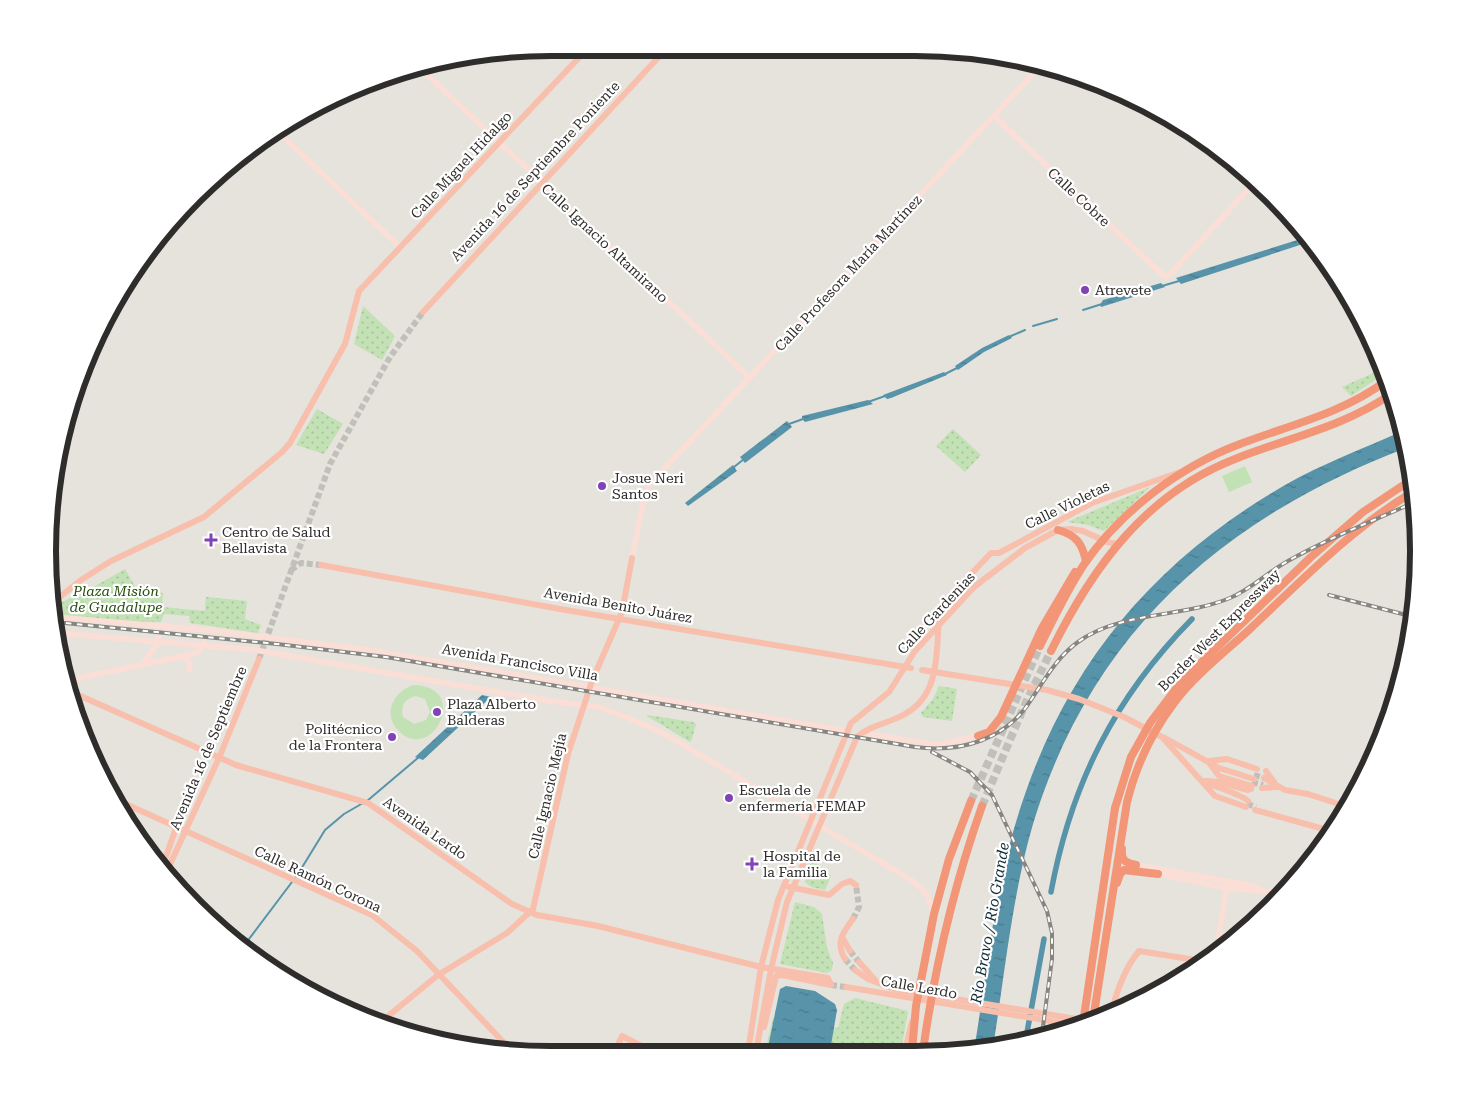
<svg xmlns="http://www.w3.org/2000/svg" width="1466" height="1102" viewBox="0 0 1466 1102" font-family="'Roboto Serif',serif">
<style>
.park{fill:url(#park-dots)}
.pitch{fill:#c2e1b4;fill-rule:evenodd}
.water{fill:url(#water-ripples)}
.lines{fill:none;stroke-linecap:round;stroke-linejoin:round}
.stream{stroke:#5794aa;stroke-width:2}
.canal{stroke:#5794aa;stroke-width:5.5}
.primary-tunnel{stroke:#c0bfb9;stroke-width:6;stroke-dasharray:6 3;stroke-linecap:butt}
.highway-tunnel{stroke:#c0bfb9;stroke-width:8;stroke-dasharray:8 4;stroke-linecap:butt}
.secondary{stroke:#fbdfd6;stroke-width:5.5}
.primary{stroke:#f8bfad;stroke-width:6}
.highway{stroke:#f39577;stroke-width:8}
.rail-casing{stroke:#868580;stroke-width:4}
.rail{stroke:#fff;stroke-width:2;stroke-dasharray:5.5;stroke-linecap:butt}
.poi-dot{fill:#8142b8;stroke:#fff;stroke-width:2}
.labels{text-anchor:middle;dominant-baseline:central;stroke-width:4.5;stroke-linejoin:round;paint-order:stroke}
.street-label{font-size:14px;fill:#2e2d2b;stroke:#fff}
.poi-label{font-size:14px;fill:#2e2d2b;stroke:#fff;text-anchor:start}
.park-label{font-size:14px;font-style:italic;fill:#264c0b;stroke:#fff}
.water-label{font-size:15px;font-style:italic;fill:#0f2d38;stroke:#fff}
.rim{fill:none;stroke:#2e2d2b;stroke-width:6}
</style>
<defs>
<pattern id="park-dots" width="8" height="8" patternUnits="userSpaceOnUse" patternTransform="scale(1.25)"><rect width="8" height="8" fill="#c2e1b4"/><path d="M2 2h.1M6 6h.1" fill="none" stroke="#a7c19b" stroke-width="1.8" stroke-linecap="round"/></pattern>
<pattern id="water-ripples" width="26" height="14" patternUnits="userSpaceOnUse" patternTransform="scale(1.25)"><rect width="26" height="14" fill="#5794aa"/><path d="M2 4q2-2 4 0t4 0M15 11q2-2 4 0t4 0" fill="none" stroke="#48798b"/></pattern>
</defs>
<rect width="100%" height="100%" fill="#e5e3dc"/>
<!-- park -->
<g class="park">
<path d="M363 306 395 336 382 360 354 344Z"/>
<path d="M1382 369 1384 374 1351 396 1342 387Z"/>
<path d="M317 409 343 424 324 454 296 445Z"/>
<path d="M953 429 981 455 965 472 936 446Z"/>
<path d="M1150 487 1104 531 1088 525 1067 522Z"/>
<path d="M125 569 137 590 163 593 162 607 205 611 206 597 247 601 245 619 261 625 258 633 190 623 189 616 164 614 161 622H128L55 614 57 605 70 598 76 597Z"/>
<path d="M939 686 957 689 952 721 923 717 921 713 933 699Z"/>
<path d="M647 715 693 722 696 724 692 739 690 742 647 716Z"/>
<path d="M814 861 831 876 825 890 811 887 805 882C804 875 807 865 814 861Z"/>
<path d="M795 902 814 907 822 914 827 948 833 963 832 970 827 973 780 964Z"/>
<path d="M855 998 908 1011 901 1051 765 1052 773 1018 838 1028 844 1004Z"/>
</g>
<!-- pitch -->
<g class="pitch">
<path d="M1245 466 1252 482 1229 492 1222 476Z"/>
<path d="M414 685C472 687 431 766 398 730 382 713 394 691 414 685ZM416 696 425 699 430 712 426 720 414 724 403 717C400 706 405 698 416 696Z"/>
</g>
<!-- water -->
<g class="water">
<path d="M1307 237 1312 241 1181 284 1176 278Z"/>
<path d="M1161 283 1165 287 1101 307 1100 305 1103 300Z"/>
<path d="M1009 335 1012 338 984 352 958 370 955 366 982 348Z"/>
<path d="M944 372 947 375 891 398 887 399 883 395Z"/>
<path d="M868 400 873 404 805 422 802 419V416Z"/>
<path d="M787 421 792 427 745 463 740 457Z"/>
<path d="M1403 431 1406 448C1223 518 1091 633 1033 824 1012 896 1005 973 993 1047L974 1050C985 986 991 918 1007 855 1048 689 1138 570 1285 485 1322 464 1364 448 1403 431Z"/>
<path d="M733 465 737 471 688 506 685 503Z"/>
<path d="M482 695 491 697 423 760 415 757Z"/>
<path d="M786 986 815 991 835 1004 837 1010 830 1051 767 1052 780 989Z"/>
</g>
<g class="lines">
<!-- stream -->
<g class="stream">
<path d="M1162 286 1179 281"/>
<path d="M1083 310 1102 304"/>
<path d="M1033 326 1057 319"/>
<path d="M1011 336 1025 330"/>
<path d="M943 375 957 368"/>
<path d="M868 402 885 396"/>
<path d="M789 424 803 419"/>
<path d="M734 467 744 459"/>
<path d="M367 801 419 757"/>
<path d="M243 947 298 874 325 830 344 814 363 803"/>
</g>
<!-- canal -->
<g class="canal">
<path d="M1051 892C1071 784 1115 697 1192 619"/>
<path d="M1026 1038 1044 939"/>
</g>
<!-- primary-tunnel -->
<g class="primary-tunnel">
<path d="M291 570 301 563 321 565"/>
<path d="M259 659 330 464 390 357 423 312"/>
<path d="M1254 775 1264 778"/>
<path d="M1252 782 1263 785"/>
<path d="M1247 804 1256 807"/>
<path d="M853 919 859 907 856 885"/>
<path d="M850 951 859 962"/>
<path d="M845 959 855 970"/>
<path d="M831 985 846 987"/>
</g>
<!-- highway-tunnel -->
<g class="highway-tunnel">
<path d="M971 801 1040 646"/>
<path d="M982 806 1026 702 1051 651"/>
</g>
<!-- secondary -->
<g class="secondary">
<path d="M418 66 750 378"/>
<path d="M994 116 1165 277 1170 274 1255 182"/>
<path d="M278 132 400 247"/>
<path d="M632 558 645 494 652 482 1042 64"/>
<path d="M54 617 207 630 363 649 847 731"/>
<path d="M57 633 255 650 550 701 598 707 626 717 663 733 913 881 926 893 934 914"/>
<path d="M185 657 190 663 189 670"/>
<path d="M143 663 156 646 159 637"/>
<path d="M65 681 197 653 204 643"/>
<path d="M862 733 936 745 978 736"/>
<path d="M1136 865 1254 886 1264 891"/>
<path d="M1158 874 1227 888 1282 893"/>
<path d="M1216 953 1227 885"/>
</g>
<!-- primary -->
<g class="primary">
<path d="M423 312 667 48"/>
<path d="M321 565 560 609 911 668"/>
<path d="M52 603 81 580 111 561 204 517 282 452 290 443 345 344 359 291 588 48"/>
<path d="M922 670 1047 690 1079 699 1124 717 1162 737 1215 796 1246 807"/>
<path d="M67 690 236 765 368 803 512 904 537 915 598 926 761 967 828 978 831 985"/>
<path d="M1165 738 1219 768 1254 779"/>
<path d="M1208 761 1227 759 1257 769"/>
<path d="M1210 764 1219 776 1252 786"/>
<path d="M1266 771 1274 782"/>
<path d="M1264 778 1285 790 1308 794 1348 807"/>
<path d="M1203 781C1213 786 1243 795 1248 801"/>
<path d="M1206 781 1219 782 1248 790 1251 789"/>
<path d="M1262 788 1278 787"/>
<path d="M119 801 372 915 417 951 508 1047 514 1052 525 1053"/>
<path d="M1255 810 1331 831"/>
<path d="M162 868 176 828"/>
<path d="M166 873 219 758 259 659"/>
<path d="M789 887 829 895 842 884 850 881 856 885"/>
<path d="M842 937 850 951"/>
<path d="M845 959C835 943 843 932 853 919"/>
<path d="M859 962 876 981"/>
<path d="M855 970 868 979 894 989 1089 1021"/>
<path d="M846 987 1074 1025"/>
<path d="M1111 1014C1116 993 1125 968 1139 951L1202 961"/>
<path d="M382 1021 438 975 507 933 533 909 568 754 592 681 622 612 632 558"/>
<path d="M764 1027 776 976 782 975 831 985"/>
<path d="M905 1051 912 1022"/>
<path d="M748 1052 761 967 778 900 851 723 889 692 915 651 974 587 1025 548 1058 530 1071 529 1083 531 1107 542 1117 544"/>
<path d="M756 1052 771 969 787 902 857 737C870 725 890 723 905 714 944 693 935 643 940 607L991 553H999L1092 503 1180 472"/>
<path d="M614 1053 622 1036 653 1052"/>
</g>
<!-- highway -->
<g class="highway">
<path d="M1058 530C1076 535 1082 543 1086 561"/>
<path d="M1040 646C1054 618 1068 588 1085 563 1122 510 1181 466 1240 444 1290 425 1343 413 1386 381"/>
<path d="M1051 651C1092 568 1145 494 1235 459 1287 438 1344 427 1391 394"/>
<path d="M978 736 989 732 1001 717 1042 628 1075 572"/>
<path d="M1122 849C1121 860 1125 863 1136 865"/>
<path d="M1117 883 1120 874 1124 870 1158 874"/>
<path d="M1093 1020 1127 802C1136 766 1152 732 1174 703 1195 675 1225 652 1250 629 1302 580 1352 528 1413 492"/>
<path d="M1083 1023 1115 808 1131 757 1150 723 1182 681 1311 557 1363 512 1411 480"/>
<path d="M912 1051 916 1006 934 914 949 859 971 801"/>
<path d="M923 1051C935 965 953 888 982 806"/>
</g>
<defs>
<g id="rail">
<path d="M1329 595 1414 617"/>
<path d="M55 622 277 644 386 657 915 747C960 753 1006 740 1031 700 1045 679 1057 657 1078 642 1121 611 1182 618 1230 598 1251 589 1268 572 1288 561 1328 538 1373 521 1415 502"/>
<path d="M932 752 970 772 992 795 1047 911 1052 933V959L1042 1034"/>
</g>
</defs>
<!-- rail casing -->
<use href="#rail" class="rail-casing"/>
<!-- rail -->
<use href="#rail" class="rail"/>
</g>
<!-- markers -->
<g class="poi-dot">
<circle cx="1085" cy="290" r="5"/>
<circle cx="602" cy="486" r="5"/>
<path d="M208.5 532.5h5v5h5v5h-5v5h-5v-5h-5v-5h5z"/>
<circle cx="437" cy="712" r="5"/>
<circle cx="392" cy="737" r="5"/>
<circle cx="729" cy="798" r="5"/>
<path d="M749.5 856.5h5v5h5v5h-5v5h-5v-5h-5v-5h5z"/>
</g>
<g class="labels">
<!-- street labels -->
<g class="street-label">
<text transform="translate(461 165) rotate(-47)">Calle Miguel Hidalgo</text>
<text transform="translate(535 171) rotate(-47)">Avenida 16 de Septiembre Poniente</text>
<text transform="translate(1079 197) rotate(43)">Calle Cobre</text>
<text transform="translate(605 243) rotate(43)">Calle Ignacio Altamirano</text>
<text transform="translate(848 273) rotate(-47)">Calle Profesora María Martínez</text>
<text transform="translate(1067 505) rotate(-26)">Calle Violetas</text>
<text transform="translate(618 605) rotate(10)">Avenida Benito Juárez</text>
<text transform="translate(936 613) rotate(-47)">Calle Gardenias</text>
<text transform="translate(1219 630) rotate(-45)">Border West Expressway</text>
<text transform="translate(520 662) rotate(10)">Avenida Francisco Villa</text>
<text transform="translate(208 748) rotate(-67)">Avenida 16 de Septiembre</text>
<text transform="translate(547 796) rotate(-77)">Calle Ignacio Mejía</text>
<text transform="translate(425 828) rotate(35)">Avenida Lerdo</text>
<text transform="translate(318 879) rotate(25)">Calle Ramón Corona</text>
<text transform="translate(919 987) rotate(10)">Calle Lerdo</text>
</g>
<!-- poi labels -->
<g class="poi-label">
<text x="1095" y="290">Atrevete</text>
<text x="612" y="478">Josue Neri<tspan x="612" dy="16">Santos</tspan></text>
<text x="222" y="532">Centro de Salud<tspan x="222" dy="16">Bellavista</tspan></text>
<text x="447" y="704">Plaza Alberto<tspan x="447" dy="16">Balderas</tspan></text>
<text x="382" y="729" text-anchor="end">Politécnico<tspan x="382" dy="16">de la Frontera</tspan></text>
<text x="739" y="790">Escuela de<tspan x="739" dy="16">enfermería FEMAP</tspan></text>
<text x="763" y="856">Hospital de<tspan x="763" dy="16">la Familia</tspan></text>
</g>
<!-- park labels -->
<g class="park-label">
<text x="116" y="591">Plaza Misión<tspan x="116" dy="16">de Guadalupe</tspan></text>
</g>
<!-- water labels -->
<g class="water-label">
<text transform="translate(990 923) rotate(-80)">Río Bravo / Rio Grande</text>
</g>
</g>
<!-- crop -->
<path d="M0 0H1466V1102H0ZM551 56H915A495 495 0 0 1 1410 551V551A495 495 0 0 1 915 1046H551A495 495 0 0 1 56 551V551A495 495 0 0 1 551 56Z" fill="#fff" fill-rule="evenodd"/>
<path class="rim" d="M551 56H915A495 495 0 0 1 1410 551V551A495 495 0 0 1 915 1046H551A495 495 0 0 1 56 551V551A495 495 0 0 1 551 56Z"/>
</svg>
